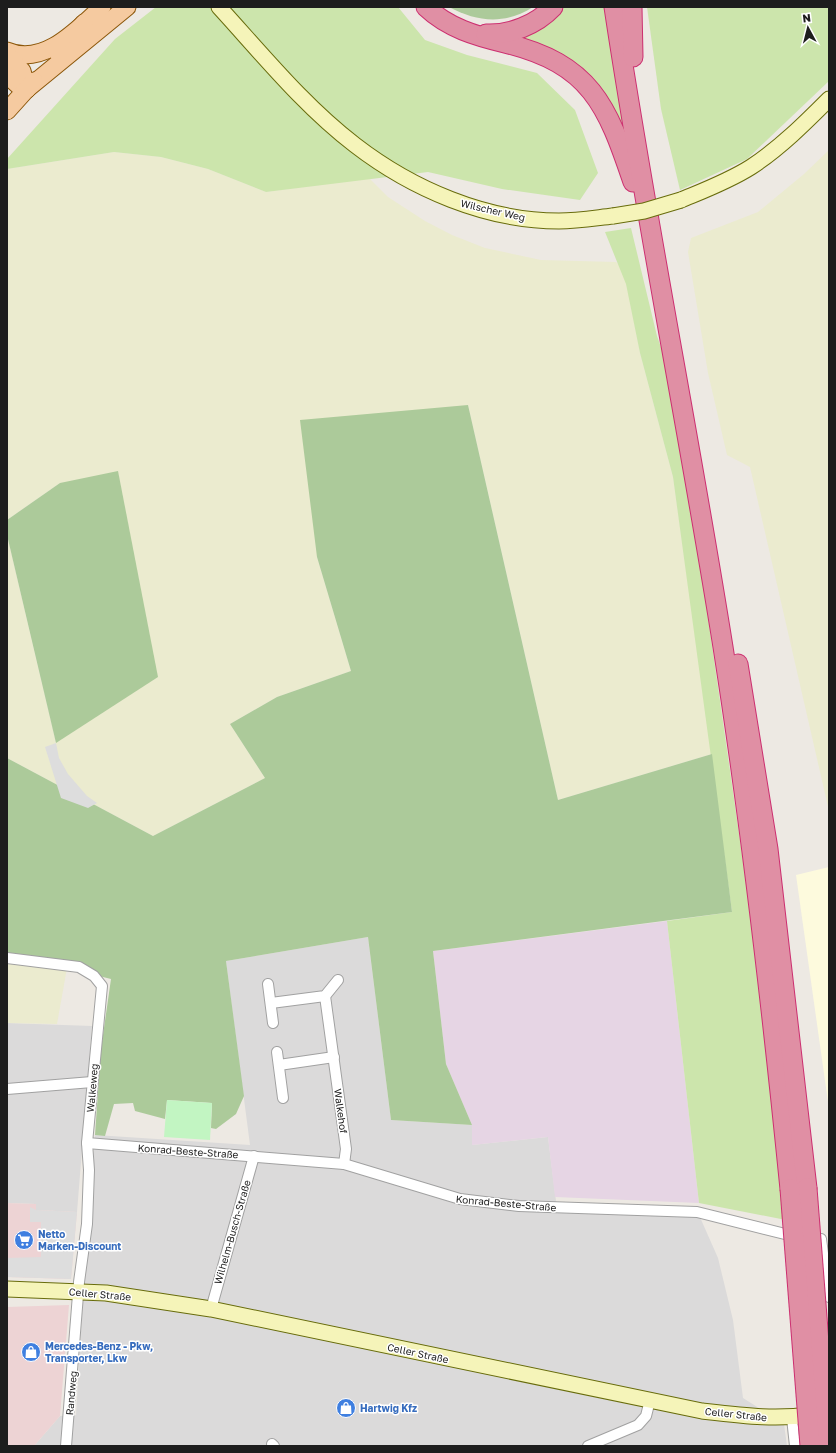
<svg xmlns="http://www.w3.org/2000/svg" width="836" height="1453" viewBox="0 0 836 1453" font-family="'Golos Text',sans-serif">
<style>
.residential{fill:#dbdada}
.commercial{fill:#edd3d4}
.industrial{fill:#e6d5e4}
.education{fill:#fdfadd}
.farmland{fill:#ebebcf}
.grass{fill:#cce5ac}
.forest{fill:#acca9a}
.park{fill:#c2f5c2}
.parking{fill:#ddd}
.lines{fill:none;stroke-linecap:round;stroke-linejoin:round}
.street-casing{stroke:#a1a1a1;stroke-width:12}
.secondary-casing{stroke:#686c0c;stroke-width:17}
.primary-casing{stroke:#8c570a;stroke-width:19}
.highway-casing{stroke:#cc2f70;stroke-width:21}
.street{stroke:#fff;stroke-width:10}
.secondary{stroke:#f5f4b9;stroke-width:15}
.primary{stroke:#f5caa0;stroke-width:17}
.highway{stroke:#e08fa4;stroke-width:19}
.secondary-bridge-casing{stroke:#686c0c;stroke-width:17;stroke-linecap:butt}
.highway-bridge-casing{stroke:#cc2f70;stroke-width:21;stroke-linecap:butt}
.secondary-bridge{stroke:#f5f4b9;stroke-width:15}
.highway-bridge{stroke:#e08fa4;stroke-width:19}
.labels{text-anchor:middle;dominant-baseline:central;stroke-width:3;stroke-linejoin:round;paint-order:stroke}
.street-label{font-size:10px;fill:#1d1d1d;stroke:#fff}
.shop-label{font-size:10px;font-weight:bold;fill:#366cbe;stroke:#fff;text-anchor:start}
</style>
<rect width="100%" height="100%" fill="#ede9e3"/>
<!-- residential -->
<g class="residential">
<path d="M368 937 391 1120 472 1125V1145L548 1137 557 1209 699 1215 718 1258 733 1320 743 1398 784 1424 787 1446H34L60 1416 76 1415 84 1282 95 1135 250 1145 226 961Z"/>
<path d="M7 1023 92 1026 77 1212 36 1210V1204L7 1203Z"/>
</g>
<!-- commercial -->
<g class="commercial">
<path d="M7 1203 36 1204V1210L77 1212 71 1279 7 1277Z"/>
<path d="M69 1305 60 1416 34 1446H7V1307Z"/>
</g>
<!-- industrial -->
<path class="industrial" d="M667 921 699 1203 555 1197 548 1137 472 1145V1125L446 1064 433 951Z"/>
<!-- education -->
<path class="education" d="M829 867V1109L796 875Z"/>
<!-- farmland -->
<g class="farmland">
<path d="M829 150V811L750 467 727 455 708 373 688 252 691 238 758 212 804 174Z"/>
<path d="M114 152 161 157 208 169 266 192 369 178 388 197 425 221 452 235 485 248 541 260 616 262 624 269 640 353 673 477 712 754 558 800 468 405 317 557 351 671 277 697 230 724 265 778 153 836 7 758V535L56 743 60 483 7 520V169Z"/>
<path d="M7 957 67 968 57 1024 7 1023Z"/>
</g>
<!-- grass -->
<g class="grass">
<path d="M156 7H398L425 40 467 55 537 73 575 110 598 173 580 200 502 189 428 172 266 192 208 169 161 157 114 152 7 169V159L115 39Z"/>
<path d="M561 7H608L633 163 609 104 512 35Z"/>
<path d="M647 7H829V81L747 159 680 190 661 109Z"/>
<path d="M631 228 657 336 668 367 686 464 746 882 786 1220 699 1203 667 921 732 912 673 477 640 353 626 284 605 232Z"/>
</g>
<!-- forest -->
<g class="forest">
<path d="M449 7H533C505 25 477 22 449 7Z"/>
<path d="M468 405 558 800 712 754 732 912 433 951 446 1064 472 1125 391 1120 368 937 226 961 244 1096 236 1114 216 1129 211 1128 212 1103 167 1100 165 1119 135 1111 133 1103 114 1104 105 1136 95 1135 101 1049 111 979 67 968 7 957V758L153 836 265 778 230 724 277 697 351 671 317 557 300 420Z"/>
<path d="M118 471 158 677 56 743 7 535V520L60 483Z"/>
</g>
<!-- park -->
<path class="park" d="M167 1100 212 1103 210 1140 164 1137Z"/>
<!-- parking -->
<g class="parking">
<path d="M56 743 59 758 68 774 87 796 97 803 88 808 61 798 45 747Z"/>
<path d="M30 1207 36 1210 77 1212 71 1279 7 1277V1258L41 1257V1222H30Z"/>
</g>
<g class="lines">
<defs>
<g id="street">
<path d="M7 958 79 967 94 976 102 986 87 1143 89 1170 87 1224 79 1282 66 1446"/>
<path d="M268 984 273 1023"/>
<path d="M325 996 346 1149 344 1164"/>
<path d="M271 1003 325 996 338 980"/>
<path d="M277 1052 283 1098"/>
<path d="M279 1065 334 1057"/>
<path d="M7 1089 92 1082"/>
<path d="M87 1143 344 1164 460 1199 519 1206 697 1212 809 1240 821 1239 829 1297"/>
<path d="M211 1309 254 1156"/>
<path d="M792 1418 795 1446"/>
<path d="M272 1444 274 1446"/>
<path d="M588 1446 638 1425 646 1416 650 1400"/>
</g>
<g id="secondary">
<path d="M219 7C262 54 304 106 355 145 412 189 486 221 559 221 577 221 595 218 613 216"/>
<path d="M681 200C705 190 729 181 751 167 780 148 805 123 829 99"/>
<path d="M7 1289 106 1293 211 1309 702 1411C745 1416 776 1420 818 1414"/>
</g>
<g id="primary">
<path d="M7 51C43 67 77 30 102 7"/>
<path d="M58 53 84 23"/>
<path d="M7 54 22 71 27 89"/>
<path d="M7 75 19 86 27 89"/>
<path d="M27 89 127 7"/>
<path d="M7 111 34 81"/>
</g>
<g id="highway">
<path d="M426 7C448 28 476 36 505 43 591 64 607 105 633 182"/>
<path d="M614 7C646 221 689 433 723 647 751 826 772 1008 790 1189"/>
<path d="M632 7 633 57"/>
<path d="M486 34C510 35 536 25 553 7"/>
<path d="M738 664 768 849 807 1188"/>
</g>
</defs>
<!-- street casing -->
<use href="#street" class="street-casing"/>
<!-- secondary casing -->
<use href="#secondary" class="secondary-casing"/>
<!-- primary casing -->
<use href="#primary" class="primary-casing"/>
<!-- highway casing -->
<use href="#highway" class="highway-casing"/>
<!-- street -->
<use href="#street" class="street"/>
<!-- secondary -->
<use href="#secondary" class="secondary"/>
<!-- primary -->
<use href="#primary" class="primary"/>
<!-- highway -->
<use href="#highway" class="highway"/>
<defs>
<path id="secondary-bridge" d="M613 216 644 211 681 200"/>
<g id="highway-bridge">
<path d="M807 1188 827 1446"/>
<path d="M790 1189 810 1446"/>
</g>
</defs>
<!-- secondary-bridge casing -->
<use href="#secondary-bridge" class="secondary-bridge-casing"/>
<!-- highway-bridge casing -->
<use href="#highway-bridge" class="highway-bridge-casing"/>
<!-- secondary-bridge -->
<use href="#secondary-bridge" class="secondary-bridge"/>
<!-- highway-bridge -->
<use href="#highway-bridge" class="highway-bridge"/>
</g>
<!-- icons -->
<defs>
<symbol id="supermarket-disc" viewBox="-11 -11 22 22"><circle r="9.5" fill="#3f7fe0" stroke="#fff"/><path d="M-6-5.5h2.5l.6 2H6L4.5 2H-2.5L-4.4-4H-6ZM-1.5 3.2a1.3 1.3 0 1 0 .1 0ZM3 3.2a1.3 1.3 0 1 0 .1 0Z" fill="#fff"/></symbol>
<symbol id="shop-disc" viewBox="-11 -11 22 22"><circle r="9.5" fill="#3f7fe0" stroke="#fff"/><path d="M-5-2.5h2.3a2.7 3.5 0 0 1 5.4 0H5L5.5 6h-11ZM-1.5-2.5h3a1.5 2.3 0 0 0-3 0Z" fill="#fff"/></symbol>
</defs>
<g fill-rule="evenodd">
<use href="#supermarket-disc" x="13" y="1229" width="22" height="22"/>
<use href="#shop-disc" x="20" y="1341" width="22" height="22"/>
<use href="#shop-disc" x="335" y="1397" width="22" height="22"/>
</g>
<g class="labels">
<!-- street labels -->
<g class="street-label">
<text transform="translate(493 210) rotate(13)">Wilscher Weg</text>
<text transform="translate(92 1088) rotate(-85)">Walkeweg</text>
<text transform="translate(341 1111) rotate(82)">Walkehof</text>
<text transform="translate(188 1151) rotate(4)">Konrad-Beste-Straße</text>
<text transform="translate(506 1203) rotate(5)">Konrad-Beste-Straße</text>
<text transform="translate(232 1232) rotate(-74)">Wilhelm-Busch-Straße</text>
<text transform="translate(100 1294) rotate(5)">Celler Straße</text>
<text transform="translate(418 1353) rotate(12)">Celler Straße</text>
<text transform="translate(71 1393) rotate(-85)">Randweg</text>
<text transform="translate(736 1414) rotate(6)">Celler Straße</text>
</g>
<!-- shop labels -->
<g class="shop-label">
<text x="38" y="1234">Netto<tspan x="38" dy="12">Marken-Discount</tspan></text>
<text x="45" y="1346">Mercedes-Benz - Pkw,<tspan x="45" dy="12">Transporter, Lkw</tspan></text>
<text x="360" y="1408">Hartwig Kfz</text>
</g>
</g>
<!-- border -->
<rect width="836" height="1453" fill="none" stroke="#1d1d1d" stroke-width="16"/>
<!-- north arrow -->
<g transform="translate(808 28) rotate(353)" stroke="#ffffff" stroke-width="3" paint-order="stroke">
<path d="M0-3L7 15L0 10L-7 15Z" fill="#1d1d1d"/>
<text y="-6" font-size="11" font-weight="bold" text-anchor="middle" fill="#1d1d1d">N</text>
</g>
</svg>
